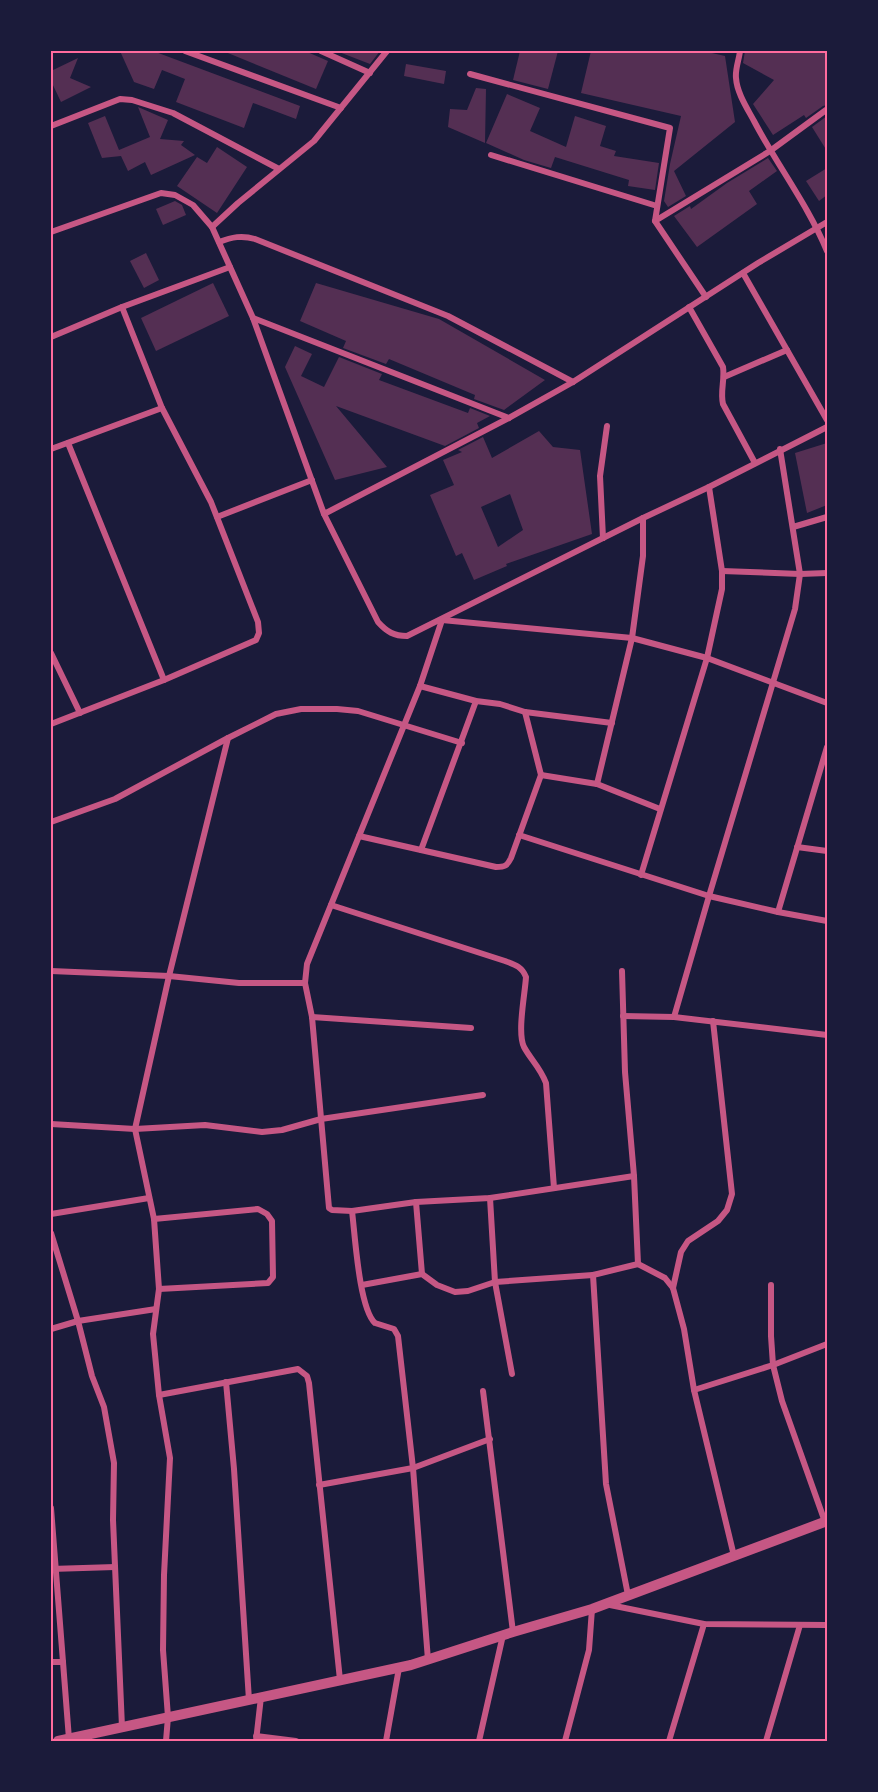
<svg xmlns="http://www.w3.org/2000/svg" width="878" height="1792" font-family="'Work Sans',sans-serif">
<style>
.building{fill:#542f53;fill-rule:evenodd}
.lines{fill:none;stroke-linecap:round;stroke-linejoin:round}
.minor{stroke:#c65784;stroke-width:6}
.tertiary{stroke:#c65784;stroke-width:10}
.neatline{fill:none;stroke:#ff6b9d;stroke-width:2}
</style>
<rect width="100%" height="100%" fill="#1b1b3a"/>
<g class="building">
<path d="M120,51H153L300,106L296,119L253,103L244,128L176,102L185,79L162,70L154,89L134,82Z"/>
<path d="M223,51H305L328,61L316,89Z"/>
<path d="M340,51H380L370,64L339,52Z"/>
<path d="M520,51H558L548,89L513,80Z"/>
<path d="M591,51H703L725,56L735,122L674,171L686,196L668,207L664,201L670,164L681,116L581,93Z"/>
<path d="M745,51H827V105L823,106L806,118L804,115L773,135L753,104L774,80L743,63Z"/>
<path d="M78,58L70,78L91,87L61,102L51,81V71Z"/>
<path d="M406,64L446,71L444,84L404,76Z"/>
<path d="M476,88L486,89L485,143L448,127L450,109L467,110Z"/>
<path d="M507,94L540,108L530,131L566,147L575,116L606,126L600,146L616,151L614,156L659,163L655,190L628,186L629,180L555,157L551,168L524,160L486,143Z"/>
<path d="M138,107L168,120L160,139L184,141L181,145L195,155L151,175L145,162L128,171L121,156L102,158L88,123L105,116L119,150L150,137Z"/>
<path d="M827,116V151L812,127Z"/>
<path d="M217,147L247,167L217,213L177,186L197,157L207,163Z"/>
<path d="M768,158L777,171L749,191L757,204L697,247L674,216L690,206L691,209L727,183Z"/>
<path d="M827,168V195L819,201L806,181Z"/>
<path d="M175,201L182,205L186,215L163,225L156,209Z"/>
<path d="M146,253L159,280L144,288L130,261Z"/>
<path d="M213,283L229,316L156,351L141,318Z"/>
<path d="M316,283L439,319L545,380L504,410L474,399L475,395L389,359L386,364L343,348L346,341L300,321Z"/>
<path d="M295,346L312,354L301,376L324,387L339,357L382,374L379,380L468,413L470,408L490,416L477,423L479,428L445,446L336,406L387,467L335,480L285,367Z"/>
<path d="M539,431L553,447L580,450L592,534L506,564L507,566L474,580L462,553L456,556L430,495L454,485L443,460L462,452L458,450L483,437L492,458ZM510,494L523,530L498,547L481,507Z"/>
<path d="M827,443V505L807,513L795,453Z"/>
</g>
<g class="lines">
<g class="minor">
<path d="M185,51L341,108"/>
<path d="M321,51L370,73"/>
<path d="M740,51C739,60 735,69 736,78C737,93 747,108 754,121C777,165 808,205 827,251"/>
<path d="M470,74L670,128L655,221L706,297"/>
<path d="M51,126L120,99L132,100L173,113L279,169"/>
<path d="M491,155L657,206"/>
<path d="M655,221L770,151L826,110"/>
<path d="M212,227L238,203L314,141L387,51"/>
<path d="M51,232L161,193L175,195L193,205L212,227L253,318L324,514L509,418L573,382L758,263L827,222"/>
<path d="M219,242C232,237 242,235 255,239L448,316L573,382"/>
<path d="M743,273L827,420"/>
<path d="M689,307L723,367C725,380 720,391 723,404L755,463"/>
<path d="M253,318L509,418"/>
<path d="M51,337L122,307L230,267"/>
<path d="M724,377L787,350"/>
<path d="M68,443L164,680"/>
<path d="M51,449L162,408"/>
<path d="M324,514L378,622C387,632 394,636 407,636L643,518L709,487L827,427"/>
<path d="M217,517L312,480"/>
<path d="M793,527L827,517"/>
<path d="M603,538L600,476L607,426"/>
<path d="M722,571L800,574L827,573"/>
<path d="M51,653L80,713"/>
<path d="M420,686L476,701L500,704L525,712L612,723"/>
<path d="M51,724L164,680L256,640L259,633L258,622L211,502L162,408L122,307"/>
<path d="M541,775L597,784L632,638L643,556V518"/>
<path d="M597,784L660,809"/>
<path d="M51,822L115,799L228,738L276,714L301,709H337L358,711L462,743"/>
<path d="M519,835L709,896L778,912L827,921"/>
<path d="M359,836L496,867C505,867 507,866 511,858L541,775L525,712"/>
<path d="M797,847L827,851"/>
<path d="M421,850L476,701"/>
<path d="M641,875L707,658L722,589V571L709,487"/>
<path d="M331,905L505,961C516,965 522,967 526,977C525,994 517,1033 524,1047C531,1060 540,1067 546,1083L554,1188"/>
<path d="M778,912L827,747"/>
<path d="M51,971L169,976L239,983H305"/>
<path d="M622,971L625,1072L634,1176L638,1264L593,1275L606,1484L628,1595"/>
<path d="M623,1016L674,1017L709,896L795,609L800,574L780,449"/>
<path d="M312,1017L471,1028"/>
<path d="M674,1017L827,1035"/>
<path d="M51,1124L135,1129L205,1125L262,1132L282,1130L321,1119L483,1095"/>
<path d="M634,1176L490,1198L416,1202L352,1211L332,1210L329,1208L312,1017L305,983L307,964L420,686L442,620L632,638L707,658L827,703"/>
<path d="M490,1198L495,1282L512,1374"/>
<path d="M416,1202L422,1274"/>
<path d="M352,1211C355,1235 359,1308 375,1323L394,1329L398,1336L413,1468L428,1660"/>
<path d="M51,1214L149,1198"/>
<path d="M154,1219L258,1209L267,1214L272,1221L273,1277L268,1283L159,1289"/>
<path d="M51,1233L78,1321L92,1376L104,1407L114,1463L113,1520L122,1727"/>
<path d="M638,1264L665,1278L673,1288L684,1329L694,1390L734,1556"/>
<path d="M362,1285L422,1274L437,1285L455,1292L468,1291L495,1282L593,1275"/>
<path d="M771,1285V1336L773,1365L782,1401L825,1522"/>
<path d="M673,1288L681,1252L688,1241L718,1221L727,1210L732,1194L713,1021"/>
<path d="M51,1329L78,1321L156,1309"/>
<path d="M226,1382L234,1469L249,1700"/>
<path d="M694,1390L773,1365L827,1344"/>
<path d="M483,1391L513,1632"/>
<path d="M159,1395L298,1369L307,1376L309,1383L340,1680"/>
<path d="M319,1485L413,1468L490,1439"/>
<path d="M51,1508L69,1739"/>
<path d="M51,1569L115,1567"/>
<path d="M610,1605L704,1624L827,1625"/>
<path d="M51,1662H63"/>
<path d="M256,1736L296,1741"/>
<path d="M166,1741L168,1717L163,1650L164,1575L170,1458L159,1395L153,1334L159,1289L154,1219L135,1129L169,976L228,738"/>
<path d="M256,1741L261,1697"/>
<path d="M386,1741L399,1668"/>
<path d="M479,1741L503,1635"/>
<path d="M565,1741L589,1650L592,1609"/>
<path d="M669,1741L704,1624"/>
<path d="M766,1741L800,1625"/>
</g>
<path class="tertiary" d="M58,1741L411,1665L513,1632L592,1609L827,1521"/>
</g>
<rect width="878" height="1792" fill="none" stroke="#1b1b3a" stroke-width="105"/>
<rect x="52" y="52" width="774" height="1688" class="neatline"/>
</svg>
